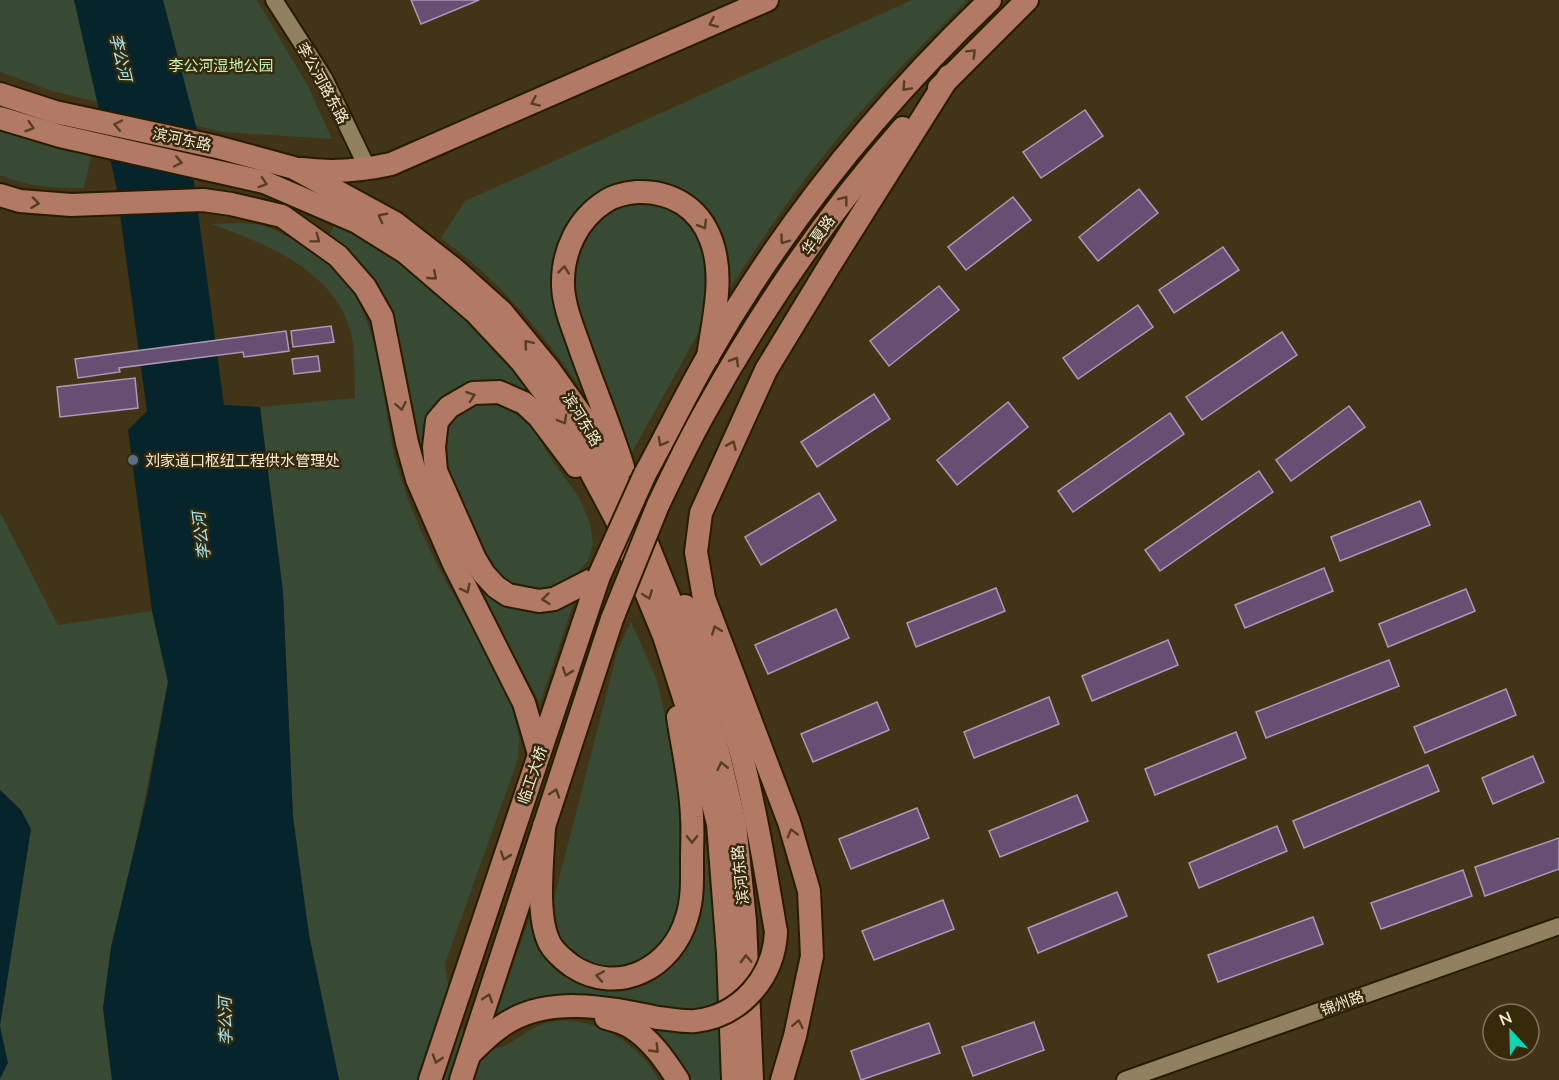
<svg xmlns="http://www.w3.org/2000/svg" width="1559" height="1080" font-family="Mulish,'Noto Sans SC',sans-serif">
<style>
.green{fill:#384a33}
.water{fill:#05242b}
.building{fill:#664f73;stroke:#ac99b8;stroke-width:1.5}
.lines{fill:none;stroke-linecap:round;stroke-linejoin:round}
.minor-casing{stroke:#281c00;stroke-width:20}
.major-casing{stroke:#281c00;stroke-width:26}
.minor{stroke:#908261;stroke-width:16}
.major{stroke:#b27964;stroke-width:22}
.major-bridge-casing{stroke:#281c00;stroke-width:26;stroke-linecap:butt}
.major-bridge{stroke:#b27964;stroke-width:22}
.oneway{stroke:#563e21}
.service-dot{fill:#5c6f8a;stroke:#372a0b;stroke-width:2}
.labels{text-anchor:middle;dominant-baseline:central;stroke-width:5;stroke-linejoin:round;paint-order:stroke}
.park-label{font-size:15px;fill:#c4f3b7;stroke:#372a0b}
.street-label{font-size:15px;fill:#f2ead9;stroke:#372a0b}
.poi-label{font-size:15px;fill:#f2ead9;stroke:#372a0b;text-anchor:start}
.water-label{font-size:16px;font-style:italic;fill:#a1e8fa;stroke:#372a0b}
</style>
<rect width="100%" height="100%" fill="#423416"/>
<g class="green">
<path d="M0,0H257L308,86L332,139L222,132L52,91L0,72Z"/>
<path d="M912,0H968C905,60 845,125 793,195C770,227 748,261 726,294L721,242L653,185L564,235L587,398C559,355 525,312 487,276C473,262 456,250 441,238L465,201Z"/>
<path d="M0,131L92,153L84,188C55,188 27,187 0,175Z"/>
<path d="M642,200L659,203L687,218L700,237L706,255L709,282L701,328L630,456L603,390L572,289L580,244L590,225L605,214L626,204Z"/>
<path d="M243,223C251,224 262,224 269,228C298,240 332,261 349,286C388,345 380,417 402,482C416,524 435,563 457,601C480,643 510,684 518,732C520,741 518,750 518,759L445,964C448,988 459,1054 493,1049C511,1046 523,1033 538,1026C581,1007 639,1041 659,1080H339L309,935L293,817L283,592L260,407L355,398C354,380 355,361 353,343C342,273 269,245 211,224Z"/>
<path d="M335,225C425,261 491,341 552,414L524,392L434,411L425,426L424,446L417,449L400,343L393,314L366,271L350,252L329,235Z"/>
<path d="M489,399L523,413L554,463L579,497L590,523L593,544L588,561L573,577L543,593L512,587L483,559L448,481L441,438L452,415L462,407Z"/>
<path d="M0,512L58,625L152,611L168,682L103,1008L112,1080H0Z"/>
<path d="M470,573L512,607L540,611L573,605L540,703Z"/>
<path d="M631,622L657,680L677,768L682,801L681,905L669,941L634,966L594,969L558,943L551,910L618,649Z"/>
<path d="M703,815L721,1002L697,1010L514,1006L495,1016L532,911L563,972L660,971L701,856Z"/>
<path d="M721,1025L720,1080H690L678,1060L655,1035L657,1028C680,1034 699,1034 721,1025Z"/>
</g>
<g class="water">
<path d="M74,0H163L198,134L193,175L224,405L260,407L283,592L293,817L309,935L339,1080H112L103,1008L111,947L147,796L168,682L152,611L128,430L147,411L116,185Z"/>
<path d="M0,790L21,810L31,829L0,1026L8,1063L0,1079Z"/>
</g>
<g class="building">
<path d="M411,0H479L421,24Z"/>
<path d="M1085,110L1103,136L1041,178L1023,152Z"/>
<path d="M1139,189L1158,213L1098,261L1079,237Z"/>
<path d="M1013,197L1031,220L966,270L948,247Z"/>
<path d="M1223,247L1239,270L1174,313L1159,290Z"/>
<path d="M939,286L959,310L889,366L870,341Z"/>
<path d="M1138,305L1153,327L1078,379L1063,358Z"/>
<path d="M331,326L334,342L293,347L291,331Z"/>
<path d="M286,331L289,351L244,357L243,352L119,368L120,372L78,378L75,359Z"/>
<path d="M1282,332L1297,355L1202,420L1186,397Z"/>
<path d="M318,356L320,371L294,374L292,359Z"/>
<path d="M135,378L138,408L60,417L57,387Z"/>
<path d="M874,394L890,419L817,467L801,442Z"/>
<path d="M1008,402L1028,427L957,485L937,460Z"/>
<path d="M1349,406L1365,427L1291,481L1276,460Z"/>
<path d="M1170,413L1184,434L1073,512L1058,491Z"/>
<path d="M1259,471L1273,492L1160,571L1145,550Z"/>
<path d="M819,493L836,520L761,565L745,537Z"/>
<path d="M1420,501L1430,525L1340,561L1331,537Z"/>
<path d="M1324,568L1333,591L1245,628L1235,605Z"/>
<path d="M996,588L1005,611L916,647L907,623Z"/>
<path d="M1466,589L1475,611L1388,647L1379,624Z"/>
<path d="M836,609L849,638L768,674L755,645Z"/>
<path d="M1168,640L1178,665L1092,701L1082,676Z"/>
<path d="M1389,660L1399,686L1266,738L1256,712Z"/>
<path d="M1506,689L1516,715L1425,753L1414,727Z"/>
<path d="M1049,697L1059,724L974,758L964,732Z"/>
<path d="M877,702L889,730L813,762L801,734Z"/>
<path d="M1236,732L1246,758L1155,795L1145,769Z"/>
<path d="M1533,756L1544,782L1493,804L1482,778Z"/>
<path d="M1428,765L1439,791L1304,848L1293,821Z"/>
<path d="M1077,795L1088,821L1000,857L989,831Z"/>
<path d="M917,808L929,838L851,869L839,839Z"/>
<path d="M1277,826L1287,851L1199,888L1189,863Z"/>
<path d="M1559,838V869L1485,896L1475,867Z"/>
<path d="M1463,870L1472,896L1381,929L1371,903Z"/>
<path d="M1117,892L1127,916L1038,953L1028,928Z"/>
<path d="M943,900L954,929L874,960L862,931Z"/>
<path d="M1313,917L1323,944L1218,982L1208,955Z"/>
<path d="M1034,1022L1044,1050L973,1076L962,1047Z"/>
<path d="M929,1023L940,1053L861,1080L851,1051Z"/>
</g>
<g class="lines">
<defs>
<g id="minor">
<path d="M274,0L324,78L368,169"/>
<path d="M1125,1080L1559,926"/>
</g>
<g id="major">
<path d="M939,88L1027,0"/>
<path d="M0,94L55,112L217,147L294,168L395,223L454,269L502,312L548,368L585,420L614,472L640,526L681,627L715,739L735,824L745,921L752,1080"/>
<path d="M0,118L60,136L264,182L357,222L405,252L476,313L521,361L559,412L616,519L664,636L693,726L718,824L728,953L733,1080"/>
<path d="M301,169C332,173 360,171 391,164L767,0"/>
<path d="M0,195L20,201L71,205L203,200L231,204L282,216L338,256L365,287L382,317L407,443L417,479L454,564L524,703L539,754"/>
<path d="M576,466L539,417L524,403L499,392L473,393L449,407L437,421L434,447L436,471L475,559L484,574L496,587L508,595L539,601L554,599L599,576"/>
<path d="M623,467C611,428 595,390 581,351C574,330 564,308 563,286C562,252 577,219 606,201C615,195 627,193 637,192C671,191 699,207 711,240C725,277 713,320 708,357"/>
<path d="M645,474C666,436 685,396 707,358C782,226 881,104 990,0"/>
<path d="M658,505C673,474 688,442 705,412C761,311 827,214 903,128"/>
<path d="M685,606C740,706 757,821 776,932"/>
<path d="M544,826C543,859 535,916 550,944C555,953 564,960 572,966C619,997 673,967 687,917C693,898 692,879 692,858C692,845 693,831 692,817C691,784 683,750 678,717"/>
<path d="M606,1018C613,1020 622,1022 629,1026C650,1038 665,1060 678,1080"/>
<path d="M471,1053C480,1044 489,1035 499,1028C544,994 607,1007 658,1018"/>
<path d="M430,1080L599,576"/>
<path d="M461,1080L612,619"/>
<path d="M782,1080L795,1036L812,956L809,891L789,822L704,598L696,552L701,513L766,370L828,268L949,76"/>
</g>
</defs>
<use href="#minor" class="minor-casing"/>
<use href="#major" class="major-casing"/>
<use href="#minor" class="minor"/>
<use href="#major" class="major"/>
<defs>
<g id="major-bridge">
<path d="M599,576L645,474"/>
<path d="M612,619L658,505"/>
<path d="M658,1018C670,1019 683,1022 695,1021C741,1016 774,977 776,932"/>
</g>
</defs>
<use href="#major-bridge" class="major-bridge-casing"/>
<use href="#major-bridge" class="major-bridge"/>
</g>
<defs><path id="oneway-chevron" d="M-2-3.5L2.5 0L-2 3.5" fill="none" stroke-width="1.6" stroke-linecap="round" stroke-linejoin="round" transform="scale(1.5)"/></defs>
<g class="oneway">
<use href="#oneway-chevron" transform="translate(713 23) rotate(156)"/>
<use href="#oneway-chevron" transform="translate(972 53) rotate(-45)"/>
<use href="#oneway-chevron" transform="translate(906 87) rotate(133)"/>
<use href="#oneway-chevron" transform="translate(535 102) rotate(156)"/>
<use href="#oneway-chevron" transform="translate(118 125) rotate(-168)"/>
<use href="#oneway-chevron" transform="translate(30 127) rotate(17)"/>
<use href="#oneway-chevron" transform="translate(178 162) rotate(12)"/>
<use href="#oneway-chevron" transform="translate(263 183) rotate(18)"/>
<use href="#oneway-chevron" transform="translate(844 200) rotate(-52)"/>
<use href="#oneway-chevron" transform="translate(35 203) rotate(7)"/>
<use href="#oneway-chevron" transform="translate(382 217) rotate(-152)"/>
<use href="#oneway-chevron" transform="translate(703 225) rotate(58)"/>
<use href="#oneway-chevron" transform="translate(316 239) rotate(37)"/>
<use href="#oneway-chevron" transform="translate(784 240) rotate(126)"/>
<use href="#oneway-chevron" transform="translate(564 270) rotate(-84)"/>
<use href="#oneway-chevron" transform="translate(433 276) rotate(41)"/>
<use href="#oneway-chevron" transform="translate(528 344) rotate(-130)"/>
<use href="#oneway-chevron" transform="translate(735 361) rotate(-59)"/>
<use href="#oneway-chevron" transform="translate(471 396) rotate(-19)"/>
<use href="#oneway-chevron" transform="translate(401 406) rotate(79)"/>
<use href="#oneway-chevron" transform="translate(563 420) rotate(60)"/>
<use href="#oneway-chevron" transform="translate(662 442) rotate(118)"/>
<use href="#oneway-chevron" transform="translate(732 445) rotate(-66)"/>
<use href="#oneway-chevron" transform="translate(466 589) rotate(63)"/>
<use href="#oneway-chevron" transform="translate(648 595) rotate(69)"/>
<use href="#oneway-chevron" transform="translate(546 599) rotate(174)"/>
<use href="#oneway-chevron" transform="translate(716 630) rotate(-111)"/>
<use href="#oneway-chevron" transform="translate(567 672) rotate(109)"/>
<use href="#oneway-chevron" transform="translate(722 766) rotate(-103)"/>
<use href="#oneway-chevron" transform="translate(555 793) rotate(-72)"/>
<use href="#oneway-chevron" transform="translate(792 833) rotate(-106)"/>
<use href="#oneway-chevron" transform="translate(692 839) rotate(90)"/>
<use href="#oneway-chevron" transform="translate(505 856) rotate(109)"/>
<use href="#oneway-chevron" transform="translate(746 959) rotate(-92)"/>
<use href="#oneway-chevron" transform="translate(600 976) rotate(-170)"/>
<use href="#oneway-chevron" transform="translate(488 998) rotate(-72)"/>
<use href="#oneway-chevron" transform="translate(798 1024) rotate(-78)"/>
<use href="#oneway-chevron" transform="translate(655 1049) rotate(46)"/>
<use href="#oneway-chevron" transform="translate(437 1059) rotate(108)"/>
</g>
<circle class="service-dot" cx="133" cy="460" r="6"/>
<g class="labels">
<g class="park-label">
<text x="221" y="65">李公河湿地公园</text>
</g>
<g class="street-label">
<text transform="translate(323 83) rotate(61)">李公河路东路</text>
<text transform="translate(182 139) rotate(12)">滨河东路</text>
<text transform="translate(818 235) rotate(-54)">华夏路</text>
<text transform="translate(582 419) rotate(58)">滨河东路</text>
<text transform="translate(532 775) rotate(-71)">临工大桥</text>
<text transform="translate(740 875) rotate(-96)">滨河东路</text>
<text transform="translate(1342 1003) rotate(-20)">锦州路</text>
</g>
<g class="poi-label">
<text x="145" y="460">刘家道口枢纽工程供水管理处</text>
</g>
<g class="water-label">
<text transform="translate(121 57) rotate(77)">李公河</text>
<text transform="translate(201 536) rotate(-97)">李公河</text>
<text transform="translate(225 1021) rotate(-91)">李公河</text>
</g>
</g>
<g transform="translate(1511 1032) rotate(338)"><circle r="28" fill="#372a0b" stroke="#82775d" stroke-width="1.5"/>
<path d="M0-4.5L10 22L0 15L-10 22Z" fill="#0ed5b4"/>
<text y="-9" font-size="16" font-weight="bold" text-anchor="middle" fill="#f2ead9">N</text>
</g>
</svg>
